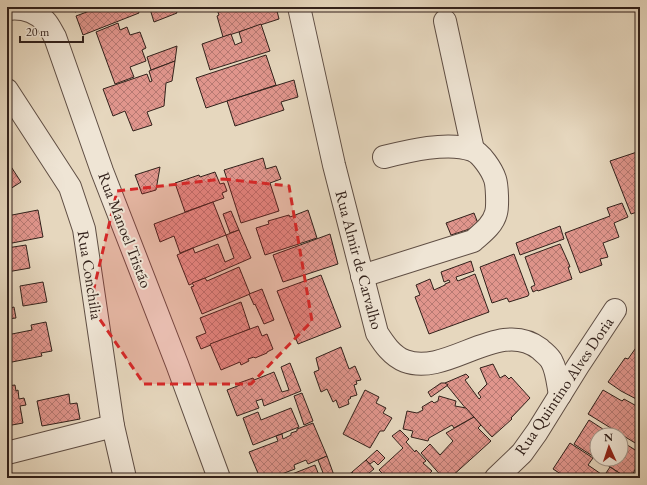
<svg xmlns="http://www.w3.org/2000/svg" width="647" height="485" font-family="'EB Garamond',serif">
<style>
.building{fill:url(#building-cross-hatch);stroke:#32211b}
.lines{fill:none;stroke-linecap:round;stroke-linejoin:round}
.minor-casing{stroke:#5f4e44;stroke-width:24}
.minor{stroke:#efe5d5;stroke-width:22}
.marked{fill:#d62828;fill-opacity:0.2;stroke:#d62828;stroke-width:3;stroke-dasharray:8 5;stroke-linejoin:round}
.labels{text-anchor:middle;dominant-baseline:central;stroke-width:4;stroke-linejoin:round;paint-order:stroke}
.street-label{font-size:16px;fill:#32211b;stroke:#efe5d5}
</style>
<defs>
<pattern id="building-cross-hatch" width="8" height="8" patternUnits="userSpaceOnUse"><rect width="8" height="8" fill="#e0958c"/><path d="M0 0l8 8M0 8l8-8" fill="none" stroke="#b67972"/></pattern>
</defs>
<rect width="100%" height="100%" fill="#e6d7be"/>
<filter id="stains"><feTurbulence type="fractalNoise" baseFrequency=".005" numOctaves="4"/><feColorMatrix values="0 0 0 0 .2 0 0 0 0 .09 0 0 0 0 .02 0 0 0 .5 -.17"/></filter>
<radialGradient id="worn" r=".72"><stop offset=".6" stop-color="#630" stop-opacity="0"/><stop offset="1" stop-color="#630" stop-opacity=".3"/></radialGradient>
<g class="building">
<path d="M73,7H87V8L75,12Z"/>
<path d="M91,7H137L139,13L83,35L76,16L92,10Z"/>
<path d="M155,7H174L177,13L154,22L150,9Z"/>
<path d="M216,7H276L279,19L223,37L217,16L219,15Z"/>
<path d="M118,23L120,30L127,27L130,35L140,32L146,48L142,50L146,61L130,67L134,77L115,84L96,32Z"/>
<path d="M261,24L270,51L210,70L202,44L231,34L235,45L242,42L239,32Z"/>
<path d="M177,46L175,61L151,70L147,57Z"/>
<path d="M266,55L276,85L206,108L196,78Z"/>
<path d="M175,61L172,81L166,83L164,106L147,112L152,125L133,131L125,111L113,116L103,89L147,74L150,82L152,81L149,71Z"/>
<path d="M294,80L298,97L281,102L284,110L235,126L227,101Z"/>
<path d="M640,151V171L635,173L640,188V211L631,214L610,161Z"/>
<path d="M263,158L266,169L276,166L281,179L270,183L279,211L241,223L224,170Z"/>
<path d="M8,162L21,182L7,191V163Z"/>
<path d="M160,167L156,190L142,194L135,175Z"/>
<path d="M215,172L220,184L224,183L227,191L222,193L224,198L185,212L175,183L199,175L200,177Z"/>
<path d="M7,192L11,198L7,200Z"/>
<path d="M213,202L226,235L180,253L174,236L160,242L154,224Z"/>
<path d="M622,203L628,217L614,223L619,237L603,243L608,257L600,259L602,265L580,273L565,233L610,216L607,208Z"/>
<path d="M38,210L43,237L7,244V216Z"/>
<path d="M308,210L317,238L265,255L256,228L269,224L268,221L289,215L290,217Z"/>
<path d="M231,211L239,230L230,233L223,214Z"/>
<path d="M474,213L479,226L451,235L446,223Z"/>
<path d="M560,226L564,239L520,255L516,243Z"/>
<path d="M239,230L251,258L189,285L177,255L193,248L195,253L218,244L225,262L234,258L226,235Z"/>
<path d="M330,234L338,264L283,282L273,255Z"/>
<path d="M560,244L569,264L570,267H568L572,279L538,291L537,290L533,292L531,287L535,285L525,257Z"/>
<path d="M26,245L30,268L7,272V248Z"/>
<path d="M514,254L529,294L528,296L509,302L507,298L492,303L480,267Z"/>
<path d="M471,261L474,271L456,277L457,280L458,281L475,274L489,312L429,334L415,297L420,295L416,285L430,279L434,290L445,285V284L450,282L449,280L444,282L441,272Z"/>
<path d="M239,267L250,294L202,314L191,287L194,286L192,283L205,278L207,281Z"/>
<path d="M321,275L341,327L298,344L277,291Z"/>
<path d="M43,282L47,302L23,306L20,286Z"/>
<path d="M262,289L274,320L264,324L255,304L254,305L249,294Z"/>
<path d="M241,302L250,329L201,349L196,337L206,333L200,318Z"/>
<path d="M14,307L16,318L7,319V309Z"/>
<path d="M46,322L52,351L41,353L42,356L7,363V335L32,330L31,325Z"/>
<path d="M258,326L262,336L267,334L273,349L267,352V353L255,358L254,357L248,359L249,361L241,365L240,362L221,370L210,344Z"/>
<path d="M640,342V401L621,391L608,382L625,358L628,359Z"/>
<path d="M341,347L349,369L355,366L361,380L356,381L357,384L354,385L357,395L350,397L351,398L348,400L349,404L339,408L336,400L333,402L327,389L321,392L314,372L319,370L316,358Z"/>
<path d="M290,363L301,391L264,406L262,399L256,401L259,408L237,416L227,390L240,385L239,383L253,378L254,380L274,372L282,392L289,390L281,367Z"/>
<path d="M493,364L500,378L505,375L509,379L511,377L530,398L511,418L512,419L492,437L467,410L445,383L466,374L469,377L465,380L479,399L481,397L478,393L487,384L480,368Z"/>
<path d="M441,383H445L448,385L431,397L428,392Z"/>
<path d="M15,385L16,391L18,390L19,399L24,398L26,405L20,406L23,423L12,425L11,424L7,425V386Z"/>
<path d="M365,390L379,397L376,403L386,408L383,413L392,418L384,431H380L370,448L343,434Z"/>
<path d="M603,390L622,401L624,399L640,408V446L588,414Z"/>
<path d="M302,393L313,421L304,425L294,396Z"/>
<path d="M69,394L70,404L77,403L80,419L42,426L37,401Z"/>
<path d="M439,396L456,401L455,406L466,408L474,417L454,428L452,425L429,438L428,441L411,437L413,431L403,429L407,411L417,413L423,410L422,407L432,401L434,403L438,401Z"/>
<path d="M291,408L299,427L253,445L243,418L258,412L261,420Z"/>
<path d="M474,417L481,425L478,428L491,441L450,478H443L421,453L430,444L440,455L453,441L446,433Z"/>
<path d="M589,420L612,435H597V459L574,444Z"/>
<path d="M313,423L327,456L308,464L306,460L294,465L295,469L271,478H260L249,452L278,441L276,436L282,434L283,439L291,435V433L297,431V429Z"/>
<path d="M400,430L409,439L406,442L415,452L416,450L426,461L423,463L432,471L430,473L435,478H387L379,470L403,448L392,436Z"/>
<path d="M621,441L640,453V462L630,478L624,476L598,459H621Z"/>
<path d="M570,443L593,458L588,465L604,476L610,467L624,476L623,478H567L553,469Z"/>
<path d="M377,450L385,458L378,465L374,461L370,464L366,460Z"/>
<path d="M327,456L335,478H325L318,460Z"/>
<path d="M366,460L374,469L363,478H357L352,472Z"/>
<path d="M315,465L320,478H275V477L281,475L282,478Z"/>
<path d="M640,470V478H635Z"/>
<path d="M352,472L357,478H345Z"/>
</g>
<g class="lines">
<defs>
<g id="minor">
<path d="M299,7L334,165L377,333C384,344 392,356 405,361C448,377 499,317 540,349C544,353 550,357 552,362C557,371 558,385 560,395"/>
<path d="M7,9C21,7 35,11 45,21C49,25 52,32 55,37L102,171L177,364L219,478"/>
<path d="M445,21L473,150"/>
<path d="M7,90L70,187L84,229L113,426L125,478"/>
<path d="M362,276L473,241C482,233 493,225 496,213C498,206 497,185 495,179C492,170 481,153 472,150C448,141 408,151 384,157"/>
<path d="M7,453L113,426"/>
<path d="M496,478L522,453L537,432L578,366L615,310"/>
</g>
</defs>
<use href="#minor" class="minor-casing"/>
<use href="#minor" class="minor"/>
</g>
<path class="marked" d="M223,179L289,186L312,321L251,384H144L90,305L117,191Z"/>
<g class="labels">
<g class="street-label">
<text transform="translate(125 230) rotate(69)">Rua Manoel Tristão</text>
<text transform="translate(359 260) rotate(75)">Rua Almir de Carvalho</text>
<text transform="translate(90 275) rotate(81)">Rua Conchilia</text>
<text transform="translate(564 386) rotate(-56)">Rua Quintino Alves Doria</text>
</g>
</g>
<rect width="647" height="485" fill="none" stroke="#e6d7be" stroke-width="24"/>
<rect x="8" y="8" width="631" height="469" fill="none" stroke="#32211b" stroke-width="2"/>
<rect x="12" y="12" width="623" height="461" fill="none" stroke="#32211b"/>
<g transform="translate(609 447) rotate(357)"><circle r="19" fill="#efe5d5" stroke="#a3978b"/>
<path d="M0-3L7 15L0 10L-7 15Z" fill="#8f2418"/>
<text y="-6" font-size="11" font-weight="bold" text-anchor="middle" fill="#32211b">N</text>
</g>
<path d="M20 36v6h63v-6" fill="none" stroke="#32211b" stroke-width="2"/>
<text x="26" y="36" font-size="12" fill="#32211b" stroke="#efe5d5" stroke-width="3" paint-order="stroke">20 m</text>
<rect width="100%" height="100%" filter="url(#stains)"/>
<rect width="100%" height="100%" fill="url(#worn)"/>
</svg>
